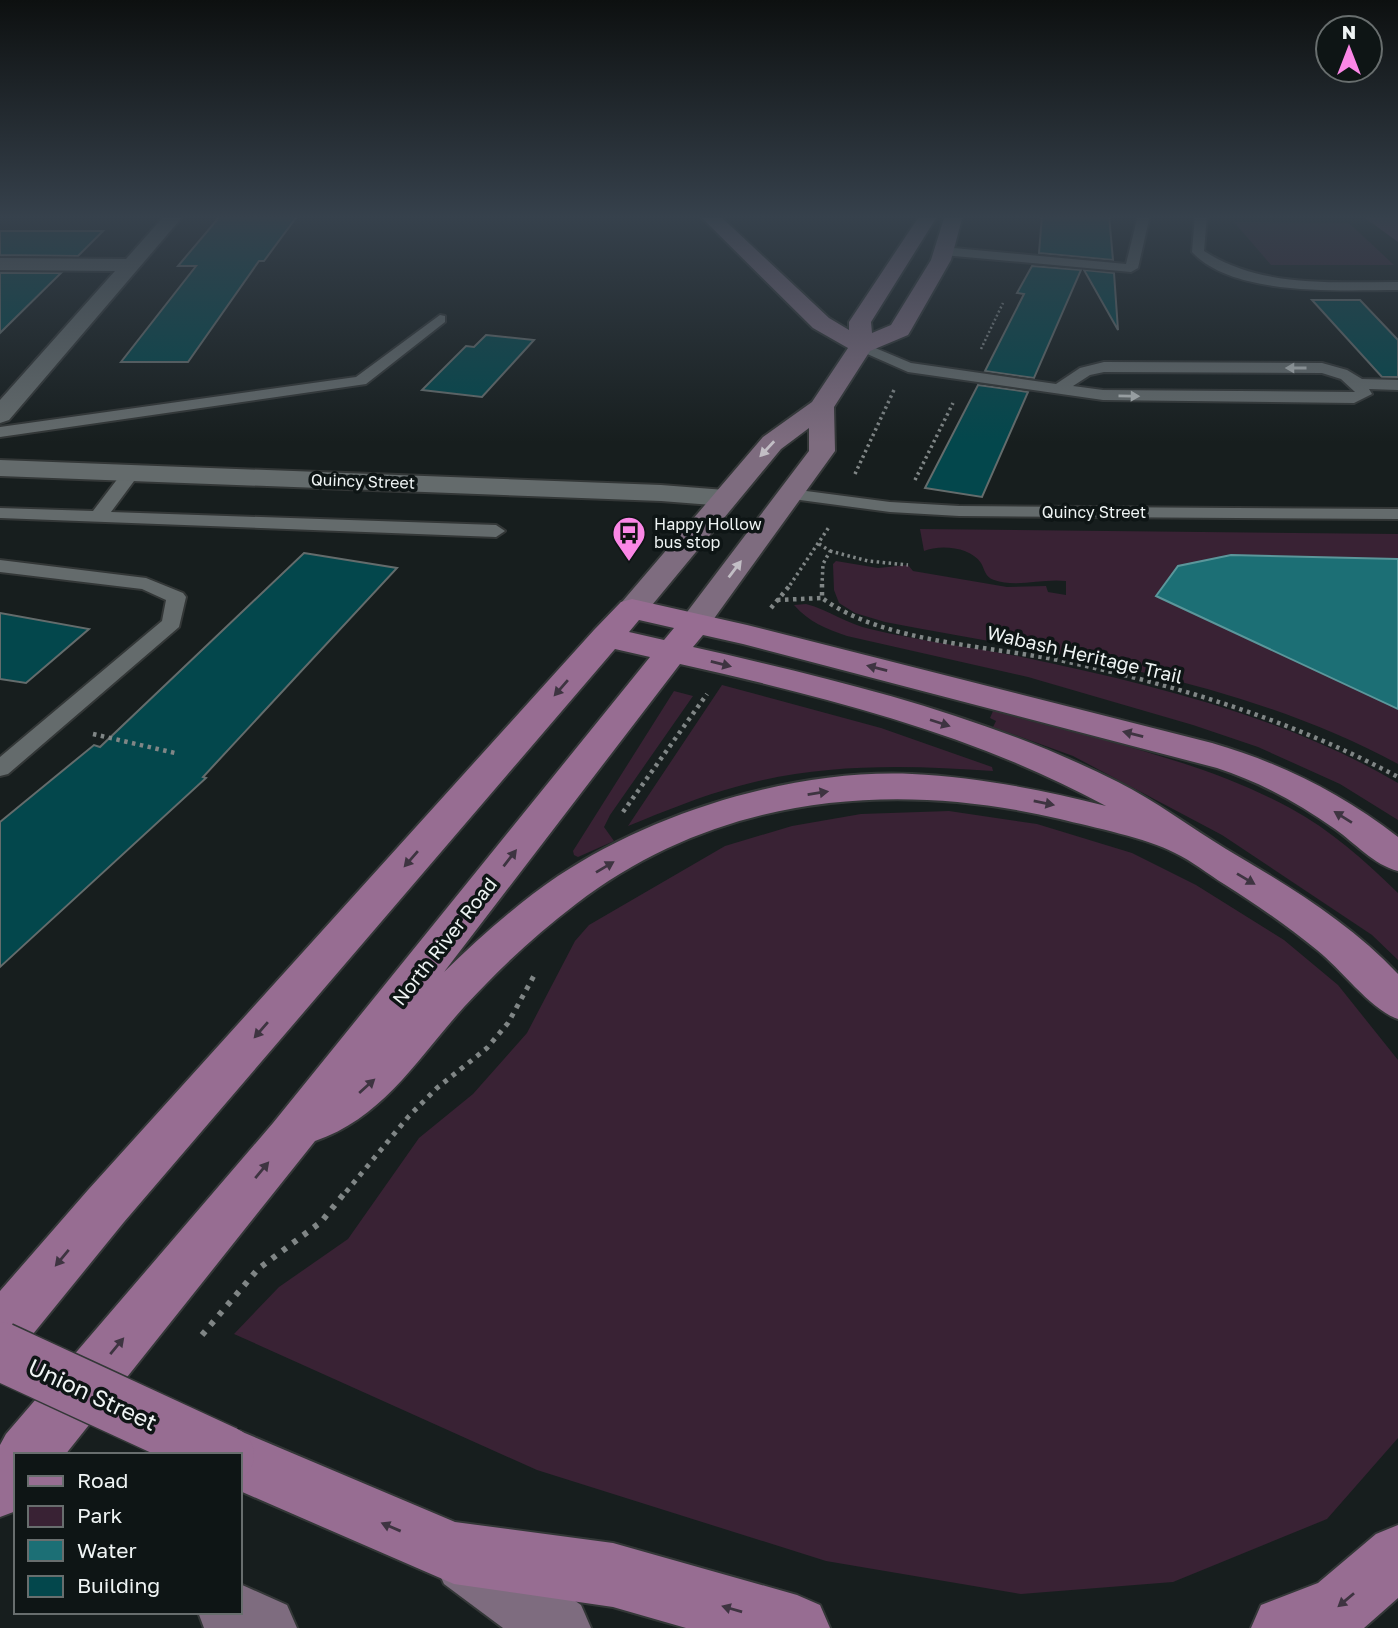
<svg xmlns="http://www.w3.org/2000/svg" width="1398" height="1628" font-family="'Golos Text',sans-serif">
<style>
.green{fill:#392234}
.forest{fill:#5a3252}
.water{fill:#1c6f75;stroke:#5b979b;stroke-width:2}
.building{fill:#03474c;stroke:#646c6c;stroke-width:2}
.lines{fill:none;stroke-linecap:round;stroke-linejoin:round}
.lane-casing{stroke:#333737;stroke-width:4}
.street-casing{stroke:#333737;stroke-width:4}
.secondary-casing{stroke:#333737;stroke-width:4}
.primary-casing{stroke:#333737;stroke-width:4}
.path-far4{stroke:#808686;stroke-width:2.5;stroke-dasharray:2 2.5;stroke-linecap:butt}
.path-far3{stroke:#808686;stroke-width:3.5;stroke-dasharray:2.5 3.5;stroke-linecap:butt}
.path-far2{stroke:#808686;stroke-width:4.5;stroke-dasharray:3.5 4.5;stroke-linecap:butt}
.path-far1{stroke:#808686;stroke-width:5;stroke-dasharray:4.5 6;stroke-linecap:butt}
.path{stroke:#808686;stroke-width:6;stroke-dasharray:5 8;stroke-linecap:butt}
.lane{fill:#646b6c;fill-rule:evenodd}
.street{fill:#646b6c;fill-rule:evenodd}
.secondary{fill:#7e6c7f;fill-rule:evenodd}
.primary{fill:#976d92;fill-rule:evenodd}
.primary-bridge-casing{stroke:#333737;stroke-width:61;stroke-linecap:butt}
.primary-bridge{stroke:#976d92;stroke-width:58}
.oneway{fill:#b0b6b7}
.oneway2{fill:#c2bec5}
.oneway3{fill:#3e3441}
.labels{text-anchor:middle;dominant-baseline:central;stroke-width:7;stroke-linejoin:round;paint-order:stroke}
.far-street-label{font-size:16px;fill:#eff4f4;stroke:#0e1515}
.far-poi-label{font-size:16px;fill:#eff4f4;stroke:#0e1515;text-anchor:start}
.street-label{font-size:19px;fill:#eff4f4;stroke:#0e1515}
.near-street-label{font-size:23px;fill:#eff4f4;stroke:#0e1515}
</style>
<rect width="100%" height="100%" fill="#171e1e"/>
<g class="green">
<path d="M1234,222L1349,223L1394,265H1271Z"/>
<path d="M920,529L1398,534V559L1231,555L1178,566L1157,596L1398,709V764C1240,679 1060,655 885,622L855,613L839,603L834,590L833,564L836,561L878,568L908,565L913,571L1007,587L1046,586L1048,592L1066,595V581C1042,578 1017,588 994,580C985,577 985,570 981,563C971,547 940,544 924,551Z"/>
<path d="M806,604C829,610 847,624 870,629C920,641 971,647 1022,657C1150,684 1284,716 1398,783V820L1340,784L1258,747L1193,725L1028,677L847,636C826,629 809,622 794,605Z"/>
<path d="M722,685L881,728L992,767L993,771C908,765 821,763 739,786C701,796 665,811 628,826Z"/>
<path d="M674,691L693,696L610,815L604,827L614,841L578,857L574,855L573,851Z"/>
<path d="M993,711C1092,738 1199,759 1290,808C1331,830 1365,861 1398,893V960L1372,935L1222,835L1073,756L993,727L996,721L990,718Z"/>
<path d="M949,811L1037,824L1132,853L1196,885L1284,940L1338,985L1398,1060V1438L1327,1519L1173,1582L1021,1594L826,1561L537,1470L234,1334L279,1287L348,1239L419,1138L473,1094L527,1033L575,941L589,925L725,846L792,826L861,814Z"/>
</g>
<path class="forest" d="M1361,215H1398V242Z"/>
<path class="water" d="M1231,555L1398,559V709L1156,596L1178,566Z"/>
<g class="building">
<path d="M221,215H298L264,261H259L188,362H121L196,266H178Z"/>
<path d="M1042,215H1109L1113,260L1039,253Z"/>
<path d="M0,231H103L78,256L0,255Z"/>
<path d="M1032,266L1081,270L1034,378L985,371L1024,294L1017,293Z"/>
<path d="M1084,270L1114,273L1118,330Z"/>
<path d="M0,273H61L0,333Z"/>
<path d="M1312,300H1360L1398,340V377H1382Z"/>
<path d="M486,335L534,340L482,397L422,390L466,346L474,347Z"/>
<path d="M978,385L1028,392L982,497L925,488Z"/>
<path d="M304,553L397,568L203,777L206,778L0,967V822L94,745L100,747Z"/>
<path d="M0,613L89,629L26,683L0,679Z"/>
</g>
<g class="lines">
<defs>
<g id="lane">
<path d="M1138,215H1150L1138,268L1131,272L943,255L937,251L943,247L1126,264Z"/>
<path d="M1195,215H1207L1204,251C1261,288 1333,282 1398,282V290C1341,290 1234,297 1192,252Z"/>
<path d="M440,315L445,316V322L366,384L0,437V427L356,377Z"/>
<path d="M861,342L911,363L1056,384L1080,368L1104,362L1322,363L1347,370L1362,379L1398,380V390L1369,389L1372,394L1354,403L1103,400L908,372L856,349L854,346L856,343ZM1104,372L1322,373L1341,379L1355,392L1103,390L1073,386L1090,375Z"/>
<path d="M131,468L140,473L111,512L496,525L505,531L496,537L0,518V508L93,511L125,469Z"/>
<path d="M791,489L890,502L959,506L1398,509V519L959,516L890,512L785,498L782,494Z"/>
<path d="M0,560L146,578L183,593L186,597L179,627L8,774L0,776V757L162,621L166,600L142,589L0,572Z"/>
</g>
<g id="street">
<path d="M165,215H184L9,420L0,423V400L115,271L0,270V258L126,259Z"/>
<path d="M0,460L661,485L725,490L735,492L739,498L735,504L725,506L661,501L0,476Z"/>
</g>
<g id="secondary">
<path d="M699,215H719L829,318L849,330V322L920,215H938L871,322L872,333L891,325L931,260L945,215H963L951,260L911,330L908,335L870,351L834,407L835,451L705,631L694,634L683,631L678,624L809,451V428L781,449L643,616L632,619L621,616L616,609L763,437L812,402L848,348L813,328Z"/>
<path d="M466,1530L488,1540L581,1605L591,1628H503L444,1584L434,1562L444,1540Z"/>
<path d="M240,1584L287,1605L297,1628H204L198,1612H240Z"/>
</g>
<g id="primary">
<path d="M632,599L747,625L1212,743C1281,763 1341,793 1398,837V871C1374,865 1355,843 1335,829C1298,803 1260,782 1217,768L743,644L703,635L693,647C838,680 985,715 1118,782C1156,801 1190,827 1226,849C1287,885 1349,922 1398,974V1019C1371,1010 1341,969 1317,950C1287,926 1256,904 1224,884C1208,874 1192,861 1175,853C1147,838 1092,827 1060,819C891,779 717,796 576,904C535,935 499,969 464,1007C418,1058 383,1118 315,1141L65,1455H16V1511L0,1517V1445L6,1434L273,1123L650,657L615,649L124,1222L20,1350L0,1358V1291L88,1190L594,630L621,602ZM639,620L674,628L664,640L629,632ZM680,664C826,697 974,734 1106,806C1042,790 978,777 912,774C794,769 656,811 558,876C517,904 480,937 444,972Z"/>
<path d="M240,1431L455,1522L613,1543L797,1595L820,1605L830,1628H686L613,1607L454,1584L240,1491V1455H213L219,1440Z"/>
<path d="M1398,1525V1598L1364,1628H1251L1261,1605L1318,1583L1376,1534Z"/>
</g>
</defs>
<use href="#lane" class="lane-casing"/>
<use href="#street" class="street-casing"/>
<use href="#secondary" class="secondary-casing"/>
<use href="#primary" class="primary-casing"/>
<path class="path-far4" d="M981,349L1003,303"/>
<g class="path-far3">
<path d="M855,474L894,390"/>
<path d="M915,480L953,403"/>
<path d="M819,544L830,551L823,564L822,585"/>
<path d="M830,551L868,561L908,565"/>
<path d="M790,585L829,527"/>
</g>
<g class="path-far2">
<path d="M822,584V598C884,644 997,646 1073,663C1186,688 1295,722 1398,777"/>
<path d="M777,600L822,598"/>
<path d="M771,608L791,584"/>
<path d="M93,734L175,753"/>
<path d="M623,812L707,694"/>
</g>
<path class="path-far1" d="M346,1192L409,1116L437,1088L487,1048L508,1023L536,972"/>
<path class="path" d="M202,1335L258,1269L321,1222L347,1190"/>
<use href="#lane" class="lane"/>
<use href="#street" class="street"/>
<use href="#secondary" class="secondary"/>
<use href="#primary" class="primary"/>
<defs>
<path id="primary-bridge" d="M0,1351L225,1455"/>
</defs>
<use href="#primary-bridge" class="primary-bridge-casing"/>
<use href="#primary-bridge" class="primary-bridge"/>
</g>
<defs><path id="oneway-solid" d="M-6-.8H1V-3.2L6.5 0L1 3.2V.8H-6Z" transform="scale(1.75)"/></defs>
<g class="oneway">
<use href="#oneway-solid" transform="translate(1296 368) rotate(-180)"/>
<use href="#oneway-solid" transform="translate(1129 396) rotate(1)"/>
</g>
<g class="oneway2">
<use href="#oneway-solid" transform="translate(767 449) rotate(133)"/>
<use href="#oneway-solid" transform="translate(735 569) rotate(-53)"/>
</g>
<g class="oneway3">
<use href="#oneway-solid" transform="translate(721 664) rotate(14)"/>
<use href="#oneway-solid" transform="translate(877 668) rotate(-166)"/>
<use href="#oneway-solid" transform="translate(561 688) rotate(131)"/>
<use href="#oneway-solid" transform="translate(940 723) rotate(18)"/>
<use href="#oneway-solid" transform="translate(1133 734) rotate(-166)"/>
<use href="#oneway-solid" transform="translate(818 793) rotate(-9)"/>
<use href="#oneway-solid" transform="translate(1044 803) rotate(11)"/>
<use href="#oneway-solid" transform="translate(1343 817) rotate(-148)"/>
<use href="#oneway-solid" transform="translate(510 858) rotate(-52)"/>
<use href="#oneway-solid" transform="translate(411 859) rotate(131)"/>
<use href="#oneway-solid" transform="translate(605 867) rotate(-31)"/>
<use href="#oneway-solid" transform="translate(1246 879) rotate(31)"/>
<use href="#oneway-solid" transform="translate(261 1030) rotate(131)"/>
<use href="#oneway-solid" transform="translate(367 1086) rotate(-42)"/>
<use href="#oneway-solid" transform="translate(262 1170) rotate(-50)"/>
<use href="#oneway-solid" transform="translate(62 1258) rotate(130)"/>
<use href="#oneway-solid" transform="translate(117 1346) rotate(-50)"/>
<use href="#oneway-solid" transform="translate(391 1527) rotate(-157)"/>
<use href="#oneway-solid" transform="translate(1346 1600) rotate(140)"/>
<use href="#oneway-solid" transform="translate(732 1609) rotate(-164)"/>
</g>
<linearGradient id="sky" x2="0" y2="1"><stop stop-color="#0d1010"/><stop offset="0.49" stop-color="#36414c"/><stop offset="1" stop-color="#36414c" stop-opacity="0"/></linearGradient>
<rect width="1398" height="443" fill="url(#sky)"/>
<defs>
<symbol id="bus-pin" viewBox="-11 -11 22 30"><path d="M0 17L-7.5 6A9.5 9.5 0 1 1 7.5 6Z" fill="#fb87e6" stroke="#0e1515"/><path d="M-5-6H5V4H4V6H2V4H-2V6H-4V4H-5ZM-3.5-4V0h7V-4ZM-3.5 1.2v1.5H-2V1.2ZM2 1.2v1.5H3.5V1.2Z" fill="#111"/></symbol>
</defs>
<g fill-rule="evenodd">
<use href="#bus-pin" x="610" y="514" width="38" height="52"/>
</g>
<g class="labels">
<g class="far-street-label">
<text transform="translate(363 481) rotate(2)">Quincy Street</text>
<text x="1094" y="512">Quincy Street</text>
</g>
<g class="far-poi-label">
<text x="654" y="524">Happy Hollow<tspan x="654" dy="18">bus stop</tspan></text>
</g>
<g class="street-label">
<text transform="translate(1085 654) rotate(13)">Wabash Heritage Trail</text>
<text transform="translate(444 941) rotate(-52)">North River Road</text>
</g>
<g class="near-street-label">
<text transform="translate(93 1394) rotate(25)">Union Street</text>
</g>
</g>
<rect x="14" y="1453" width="228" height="161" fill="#0e1515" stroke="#686e6e" stroke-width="2"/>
<rect x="28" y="1476" width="35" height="10" fill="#976d92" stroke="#686e6e" stroke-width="2"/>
<text x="77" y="1488" font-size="21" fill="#eff4f4">Road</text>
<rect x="28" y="1506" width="35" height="21" fill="#392234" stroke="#686e6e" stroke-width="2"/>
<text x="77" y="1523" font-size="21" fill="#eff4f4">Park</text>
<rect x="28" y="1540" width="35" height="21" fill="#1c6f75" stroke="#686e6e" stroke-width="2"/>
<text x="77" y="1558" font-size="21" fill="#eff4f4">Water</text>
<rect x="28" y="1576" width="35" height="21" fill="#03474c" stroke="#686e6e" stroke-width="2"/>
<text x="77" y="1593" font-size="21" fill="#eff4f4">Building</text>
<g transform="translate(1349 49)"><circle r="33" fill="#0e1515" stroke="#686e6e" stroke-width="2"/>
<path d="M0-5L12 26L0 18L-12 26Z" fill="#fb87e6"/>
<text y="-10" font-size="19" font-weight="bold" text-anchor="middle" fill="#eff4f4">N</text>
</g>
</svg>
